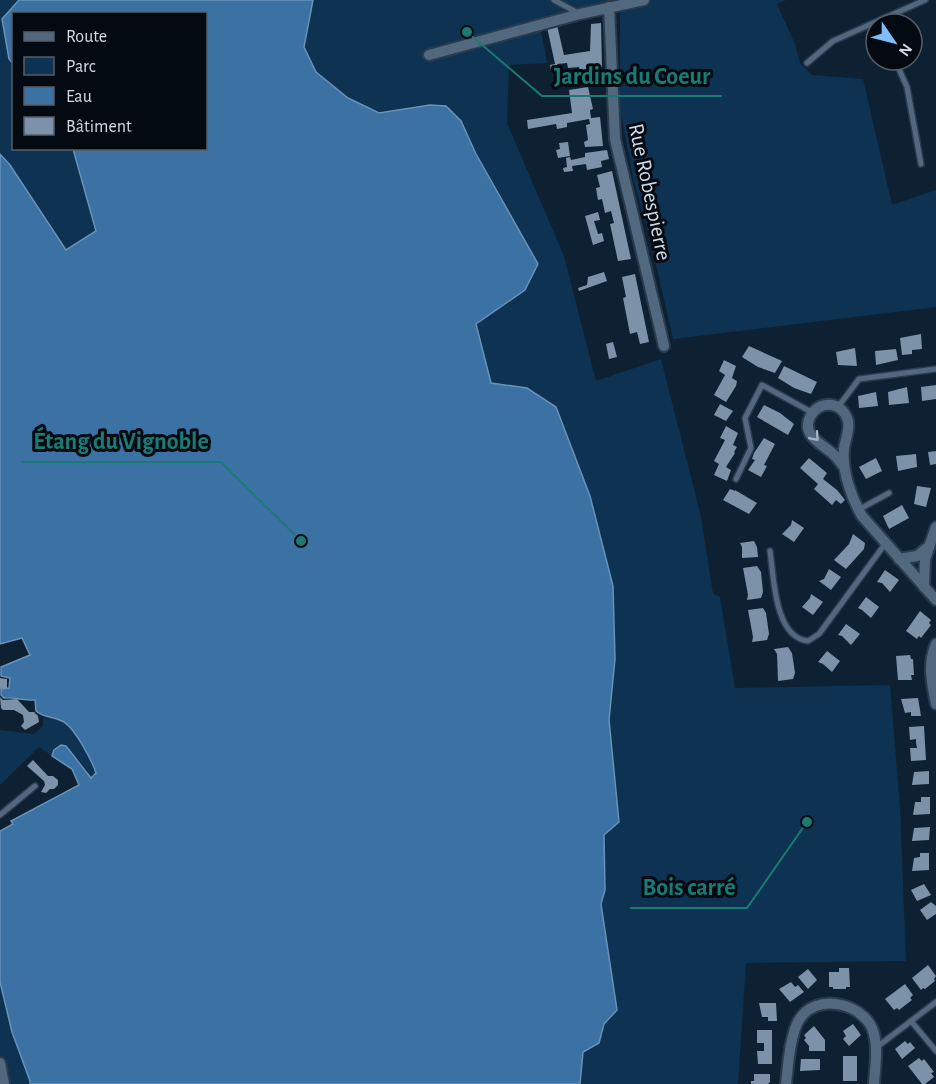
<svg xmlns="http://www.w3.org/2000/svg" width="936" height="1084" font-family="'Alegreya Sans',sans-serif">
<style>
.green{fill:#0e3251}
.water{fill:#3b72a3;stroke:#6892b8;stroke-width:1.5}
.building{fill:#7b92a8}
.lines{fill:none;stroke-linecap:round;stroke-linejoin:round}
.lane-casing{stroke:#293b4c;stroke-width:8}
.street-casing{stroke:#293b4c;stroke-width:14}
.lane{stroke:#52687e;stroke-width:5}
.street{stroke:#52687e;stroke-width:10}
.oneway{stroke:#a5b4c4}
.labels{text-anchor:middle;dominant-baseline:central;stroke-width:6;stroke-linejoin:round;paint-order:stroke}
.street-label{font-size:22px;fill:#d1dde9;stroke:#040a12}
.leader{fill:none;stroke:#197b74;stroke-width:2}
.callout-dot{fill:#197b74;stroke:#040a12;stroke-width:2}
.callout-label{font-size:24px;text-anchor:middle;font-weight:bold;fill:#197b74;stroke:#040a12;stroke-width:6;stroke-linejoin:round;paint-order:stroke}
</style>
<rect width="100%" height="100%" fill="#0e2132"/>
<g class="green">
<path d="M0,0H19L2,19L9,59L13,64L14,148L73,149L97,231L66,250L10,165L0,154Z"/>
<path d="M313,0H786L777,4L795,44L800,63L812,75L863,79L892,205L936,190V307L673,339L650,238L633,178L620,108V1L548,15L539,20L547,63L509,65L507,123L564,256L596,381L661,359L701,517L713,594L720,597L735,688L890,685L900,808L906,961L746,963L738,1084H580L583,1052L599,1043L604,1024L617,1010L601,904L605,890L604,835L619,822L609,720L615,659L527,388L491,384L476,324L525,290L476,154L461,121L430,105L379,113L348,98L316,72L304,47Z"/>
<path d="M43,717L64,721L82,744L96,774L91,778L87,770L66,746L61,745L54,750L52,756L39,747L0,785V730L34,734L43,726Z"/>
<path d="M0,982L12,1032L30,1081L29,1084H0Z"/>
</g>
<path class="water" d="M19,0H313L304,47L316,72L348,98L379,113L430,105L446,106L461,121L476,154L538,264L525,290L476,324L491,383L527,388L556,407L590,496L613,586L615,659L609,720L619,822L604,835L605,890L601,904L617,1010L604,1024L599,1043L583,1052L580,1084H30V1081L12,1032L0,982V831L13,824L11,821L79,785L72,769L52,756L54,750L61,745L66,746L91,778L96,773C92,761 74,726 62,721C52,716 44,718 36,711L35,700C24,701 15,697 4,698L1,695V689L9,688L10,678L1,676V667L30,655L22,638L0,644V154L10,165L66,250L96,231L73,149L206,148V14H14L13,64L9,59L2,19Z"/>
<g class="building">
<path d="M601,23L602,67L580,70L579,67L568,68L567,63L557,64L558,70H551L550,65L555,64L547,27L557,25L564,55L590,51L591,24Z"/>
<path d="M588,87L593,109L590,110L591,118L600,117L603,146L585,147L584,142L588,140L586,125L590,124L589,119L567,123V127L557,129L556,124L528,129L527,120L572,113L569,90Z"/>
<path d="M568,142L570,156L558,158L556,150L560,149L559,143Z"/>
<path d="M607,150L609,159L601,161L602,167L587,170L586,164L572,166L573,171L564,172L563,168L567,167L566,158L570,157L571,160L585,157V153Z"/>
<path d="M612,171L631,259L618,261L610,224L614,223L611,211L605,213L602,199L598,200L596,188L600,187L597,175Z"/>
<path d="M598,212L600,220L594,221L598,234L602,233L604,241L593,245L585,216Z"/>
<path d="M604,272L607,281L579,291L578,288L587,285L588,277Z"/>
<path d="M635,274L649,342L640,344L637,332L630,334L623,298L626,297L622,277Z"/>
<path d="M921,334L922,349L912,350V354L902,355L900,338Z"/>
<path d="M613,342L617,357L609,359L606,344Z"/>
<path d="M749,346L782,361L775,373L758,367L742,357Z"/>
<path d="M855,348L857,366L838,365L836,352Z"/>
<path d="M896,349L898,360L876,365L875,351Z"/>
<path d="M724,360L736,366L732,378L737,381L736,386L726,402L714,395L725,375L719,371Z"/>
<path d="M784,366L817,382L811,394L794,388L778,378Z"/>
<path d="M936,385V399L922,401L921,387Z"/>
<path d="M907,387L909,403L889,405L888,392Z"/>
<path d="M876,392L878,406L859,408L858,396Z"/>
<path d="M720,404L733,411L726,421L714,415Z"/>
<path d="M764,405L780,413L794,424L788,435L757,417Z"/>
<path d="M726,426L738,433L733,445L737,447L734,452L735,453L726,467L731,470L727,481L714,475L719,464L714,461L725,440L720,438Z"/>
<path d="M764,438L775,444L764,465L767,466L761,477L748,470L755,460L752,459L754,453Z"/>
<path d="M936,451V464L930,465L928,452Z"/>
<path d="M916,454L917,467L898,471L896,456Z"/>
<path d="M809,458L827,473L823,479L837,490L845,500L841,504L836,500L832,505L814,489L818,484L800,468Z"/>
<path d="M876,458L882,471L866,479L859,467Z"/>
<path d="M917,486L931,488L926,507L914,504Z"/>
<path d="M730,489L735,491V490L757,503L749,514L723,500Z"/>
<path d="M902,505L909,518L889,529L883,516Z"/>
<path d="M792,520L804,528L794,542L782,534L791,525Z"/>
<path d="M853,534L865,543L864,549L846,569L834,560L849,544Z"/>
<path d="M754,541L757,547L758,557L742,558V547L740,543Z"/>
<path d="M757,566L761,572L763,592L761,598L747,600L748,595L743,568Z"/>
<path d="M829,569L841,577L831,590L819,581L824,579Z"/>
<path d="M885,570L899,580L890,592L882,583L877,582Z"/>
<path d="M811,594L823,602L813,615L802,607L810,598Z"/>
<path d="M866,597L879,607L871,618L862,610L858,608Z"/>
<path d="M763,608L766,613L769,634L767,640L752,642L753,637L748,610Z"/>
<path d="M920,611L931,620L929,623L931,625L921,638L919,636L917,639L906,631Z"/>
<path d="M846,624L860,634L851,645L842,636L838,635Z"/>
<path d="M788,647L792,653L795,673L793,679L778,681L777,654L774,649Z"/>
<path d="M827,651L840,661L832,672L823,664L818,662Z"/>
<path d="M910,655L911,659H913L914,675H911L912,680H898L896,656Z"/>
<path d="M0,678L7,679V688L0,689Z"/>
<path d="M0,697L3,700L17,699L29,712H34L38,716L39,722L25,730L21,726L24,722L23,715L14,710H3L1,708Z"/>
<path d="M918,698L921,716H911V712L905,713L901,699Z"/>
<path d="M924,726L926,760L911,761L910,748H917L916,743V739L910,740L909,727Z"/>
<path d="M33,760L48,776H53L58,780V785L54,789H50L46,793L41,792L45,785L44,781L27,766Z"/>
<path d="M929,771V784L912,785L914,772Z"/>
<path d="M921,797H930V814L913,815L915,802H921Z"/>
<path d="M930,827L929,840L912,841L914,828Z"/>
<path d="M920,853H929V870L912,871L914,858L920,857Z"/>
<path d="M924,884L931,895L917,901L911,890Z"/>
<path d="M931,902L936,906V914L927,920L920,910Z"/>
<path d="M928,965L936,976L934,979L935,981L925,989L923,988L921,990L912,978Z"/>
<path d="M839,968H849L850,987H846V989H833V987H829V972H839Z"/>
<path d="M808,969L817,980L808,989L798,977Z"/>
<path d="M791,982L795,987L798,985L804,992L790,1002L779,989Z"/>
<path d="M905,984L913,995L910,998L912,1000L899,1010L897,1008L894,1010L885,999Z"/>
<path d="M759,1003H776L777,1021H768V1017H762Z"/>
<path d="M853,1024L861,1035L849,1046L843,1039L846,1036L843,1031Z"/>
<path d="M814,1026L825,1040V1051H809V1046L804,1040L806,1038L804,1035Z"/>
<path d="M757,1030H772V1064H758L757,1051H764V1043H757Z"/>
<path d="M905,1041L908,1044L910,1042L915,1048L902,1059L895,1049Z"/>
<rect x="843" y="1056" width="14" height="25"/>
<path d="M919,1058L922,1061L924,1059L934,1072L931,1073L934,1077L925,1084H922L908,1066Z"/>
<path d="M801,1059H820V1070L800,1071Z"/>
<path d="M754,1074H770V1082L768,1084H751V1081H754Z"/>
</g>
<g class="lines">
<defs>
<g id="lane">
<path d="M554,0L578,13"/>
<path d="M895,60L907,87L921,164"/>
<path d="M807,63L833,41L925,0"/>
<path d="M838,407L859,379L936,369"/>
<path d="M736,479L751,448L745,418L762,385L813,413"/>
<path d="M858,510L889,493"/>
<path d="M770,551C774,577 774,637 808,641L819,634L885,544"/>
<path d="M0,815L35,786"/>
<path d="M911,1021L936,1051"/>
<path d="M877,1047L936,1002"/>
</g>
<g id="street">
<path d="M609,7L615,139L664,346"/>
<path d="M429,55L580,14L644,0"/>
<path d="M844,467C840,462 837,457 832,453C822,444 801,435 810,417C819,399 843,401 848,421C850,430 845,440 844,449C842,471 851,497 862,516L936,600"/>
<path d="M899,559L917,556L928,547"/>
<path d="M924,587L925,559L936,527"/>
<path d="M936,644C927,665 932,683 936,704"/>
<path d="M0,1063L4,1084"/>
<path d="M786,1084C788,1066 790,1035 799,1020C815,993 860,1002 872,1028C879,1045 875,1066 874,1084"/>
</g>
</defs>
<use href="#lane" class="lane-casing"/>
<use href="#street" class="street-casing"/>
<use href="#lane" class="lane"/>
<use href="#street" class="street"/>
</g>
<defs><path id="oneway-chevron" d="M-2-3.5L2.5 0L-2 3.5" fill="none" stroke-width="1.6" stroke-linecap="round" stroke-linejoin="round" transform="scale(1.5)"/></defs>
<use class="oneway" href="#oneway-chevron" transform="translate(815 437) rotate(49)"/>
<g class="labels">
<g class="street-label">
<text transform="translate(650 192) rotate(78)">Rue Robespierre</text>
</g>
</g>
<path class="leader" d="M467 32L542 96H722M301 541L221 462H21M807 822L747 908H630"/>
<g class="callout-dot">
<circle cx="467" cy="32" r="6"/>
<circle cx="301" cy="541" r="6"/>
<circle cx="807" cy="822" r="6"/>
</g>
<g class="callout-label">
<text x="632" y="84">Jardins du Coeur</text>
<text x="121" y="449">Étang du Vignoble</text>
<text x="689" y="895">Bois carré</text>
</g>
<rect x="12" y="12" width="195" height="138" fill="#040a12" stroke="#565e68" stroke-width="1.5"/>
<rect x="24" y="32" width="30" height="9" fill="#52687e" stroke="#565e68" stroke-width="1.5"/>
<text x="66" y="42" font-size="18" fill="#d1dde9">Route</text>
<rect x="24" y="57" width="30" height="18" fill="#0e3251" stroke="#565e68" stroke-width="1.5"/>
<text x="66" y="72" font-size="18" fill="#d1dde9">Parc</text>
<rect x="24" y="87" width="30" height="18" fill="#3b72a3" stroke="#565e68" stroke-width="1.5"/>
<text x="66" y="102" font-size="18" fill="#d1dde9">Eau</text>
<rect x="24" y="117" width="30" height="18" fill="#7b92a8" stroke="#565e68" stroke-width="1.5"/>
<text x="66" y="132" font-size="18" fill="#d1dde9">Bâtiment</text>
<g transform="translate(894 42) rotate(125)"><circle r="28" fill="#040a12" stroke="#565e68" stroke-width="1.5"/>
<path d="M0-4.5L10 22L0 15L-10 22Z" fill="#7ebdf9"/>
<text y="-9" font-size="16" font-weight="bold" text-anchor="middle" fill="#d1dde9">N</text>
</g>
</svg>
